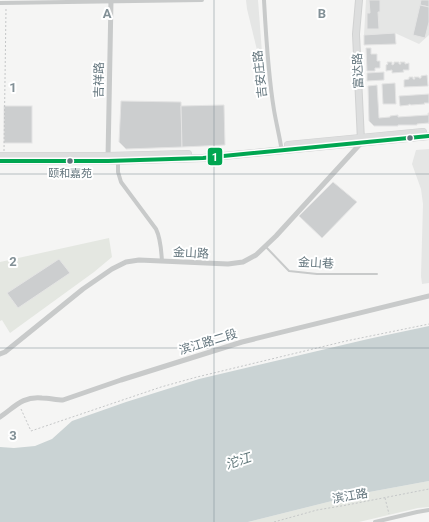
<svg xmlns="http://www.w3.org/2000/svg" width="429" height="522" font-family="Roboto,'Noto Sans SC',sans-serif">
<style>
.built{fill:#e5e6e5}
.green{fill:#e4e7e1}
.water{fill:#cad3d4}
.building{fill:#cccecf;stroke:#e4e4e4}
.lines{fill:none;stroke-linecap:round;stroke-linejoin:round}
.secondary-casing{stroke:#d1d2d2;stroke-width:8}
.primary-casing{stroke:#d1d2d2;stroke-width:8}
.path{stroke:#c5c7c8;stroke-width:1;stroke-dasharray:2 2;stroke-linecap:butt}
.service{stroke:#c8caca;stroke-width:2}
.minor{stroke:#c8caca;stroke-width:4}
.tertiary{stroke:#c8caca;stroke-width:5}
.secondary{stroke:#dddede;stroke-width:6}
.primary{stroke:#dddede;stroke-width:7}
.bus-1-casing{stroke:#fff;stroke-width:7}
.bus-1{stroke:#00a651;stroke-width:4}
.grid{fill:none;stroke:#829096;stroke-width:1;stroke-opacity:0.55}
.bus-dot{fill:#63757d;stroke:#fff;stroke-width:1.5}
.labels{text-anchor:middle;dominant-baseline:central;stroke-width:4;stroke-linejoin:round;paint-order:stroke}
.bus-label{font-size:11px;fill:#63757d;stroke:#fff}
.street-label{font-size:12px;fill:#63757d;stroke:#fff}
.water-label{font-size:13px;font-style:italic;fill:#5e7578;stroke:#fff}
.grid-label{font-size:13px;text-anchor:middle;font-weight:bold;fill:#829096;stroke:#fff;stroke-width:4;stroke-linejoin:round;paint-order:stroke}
.line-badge{stroke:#fff;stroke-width:1.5}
.badge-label{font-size:11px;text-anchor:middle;font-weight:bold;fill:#fff}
</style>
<rect width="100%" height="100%" fill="#f5f5f4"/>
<g class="built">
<path d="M246,0H258L264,79L247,9Z"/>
<path d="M366,0H429V35L419,44L395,33L364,35Z"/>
<path d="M429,149V283L422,284L421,276L423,204L421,189L412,164L416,150Z"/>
</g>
<g class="green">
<path d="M109,238L112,257L94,272L10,333L2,320L0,321V262Z"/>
<path d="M429,481V507L418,508L359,522H248L364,493Z"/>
</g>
<path class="water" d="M429,326V481L364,493L248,522H0V447L14,448L35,446L52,439L72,421L126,402L199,379L368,339Z"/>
<g class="building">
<path d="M369,0H380V12H378L379,29H367V13H370Z"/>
<path d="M421,0H429V7L420,5Z"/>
<path d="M420,5L429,7V22L425,38L413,35Z"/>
<path d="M395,33L396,44L364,45V35Z"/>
<path d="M366,48H371V54H377V61H380V68H375V71H367Z"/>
<path d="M387,62H392V65L394,64V62H399V64H401L400,62H405V64L409,63V70H403L404,72L392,73V70L386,71V65L388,64Z"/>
<path d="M384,72V80L367,81V73Z"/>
<path d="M427,75L428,86L404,87V80L409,79V77H413V79H415L414,77H419V78H421V76Z"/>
<path d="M395,83L396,104H383L382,84Z"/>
<path d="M377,85L379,118L390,117V116L398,115V117L428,115V113H429V124V123L417,124V125H398V126H374L369,121L368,86Z"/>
<path d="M429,94V103H424L425,104L411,105L409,104V105L400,106L399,96Z"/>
<path d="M121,101L181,102L182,147L126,149L119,142Z"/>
<path d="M224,105L225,145L182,147L181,106Z"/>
<rect x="4" y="106" width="28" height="37"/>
<path d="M333,182L357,202L322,238L299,216Z"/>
<path d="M59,259L70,273L18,308L7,293Z"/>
</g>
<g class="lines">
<defs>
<path id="secondary" d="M359,0L356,34L361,141"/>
<g id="primary">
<path d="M288,145L423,132"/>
<path d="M0,156H107L188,154"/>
<path d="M0,161H108L203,158L429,136"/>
</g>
</defs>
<use href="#secondary" class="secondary-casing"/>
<use href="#primary" class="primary-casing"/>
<g class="path">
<path d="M4,151L6,8"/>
<path d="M21,409L31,431L161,387L197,377L346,341L429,324"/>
<path d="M385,498L389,514"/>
<path d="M274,522L317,510L347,505L429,489"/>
</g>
<path class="service" d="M266,247L289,271L317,274H377"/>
<g class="minor">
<path d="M264,0C266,36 268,74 274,110C276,122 279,134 281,146"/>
<path d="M0,3L202,0"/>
<path d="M118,161V172L121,182L156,229C161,239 161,250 162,261"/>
<path d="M375,522L417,512L429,510"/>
</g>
<g class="tertiary">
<path d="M108,158L111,0"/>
<path d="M0,354L5,352L83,289L112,269L126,262L139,260L228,264L243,262L256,255L276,236L361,143"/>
<path d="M0,417C15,407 22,396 42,398C49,398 56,400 63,400L121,380L242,342L429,296"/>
</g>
<use href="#secondary" class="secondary"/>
<use href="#primary" class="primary"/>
<defs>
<path id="bus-1" d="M0,161H108L203,158L429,136"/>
</defs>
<use href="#bus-1" class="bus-1-casing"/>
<use href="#bus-1" class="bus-1"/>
</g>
<path class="grid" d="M214,0V522M0,174H429M0,348H429"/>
<g class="bus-dot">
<circle cx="410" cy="138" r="3.5"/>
<circle cx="70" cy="161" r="3.5"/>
</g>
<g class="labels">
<g class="bus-label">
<text x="70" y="173">颐和嘉苑</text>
</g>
<g class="street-label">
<text transform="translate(358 71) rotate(-92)">富达路</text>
<text transform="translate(260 74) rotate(-96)">吉安庄路</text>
<text transform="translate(99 80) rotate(-89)">吉祥路</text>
<text transform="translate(191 253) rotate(3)">金山路</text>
<text transform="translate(316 263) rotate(3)">金山巷</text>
<text transform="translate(208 342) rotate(-17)">滨江路二段</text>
<text transform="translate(350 496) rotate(-10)">滨江路</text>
</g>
<g class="water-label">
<text transform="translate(238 461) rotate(-18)">沱江</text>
</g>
</g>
<g class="grid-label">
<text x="107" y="18">A</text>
<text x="322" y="18">B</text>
<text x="13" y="92">1</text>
<text x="13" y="266">2</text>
<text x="13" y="440">3</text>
</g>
<rect class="line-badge" x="207" y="147" width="16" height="19" rx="4" fill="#00a651"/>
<g class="badge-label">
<text x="215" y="161">1</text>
</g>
</svg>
